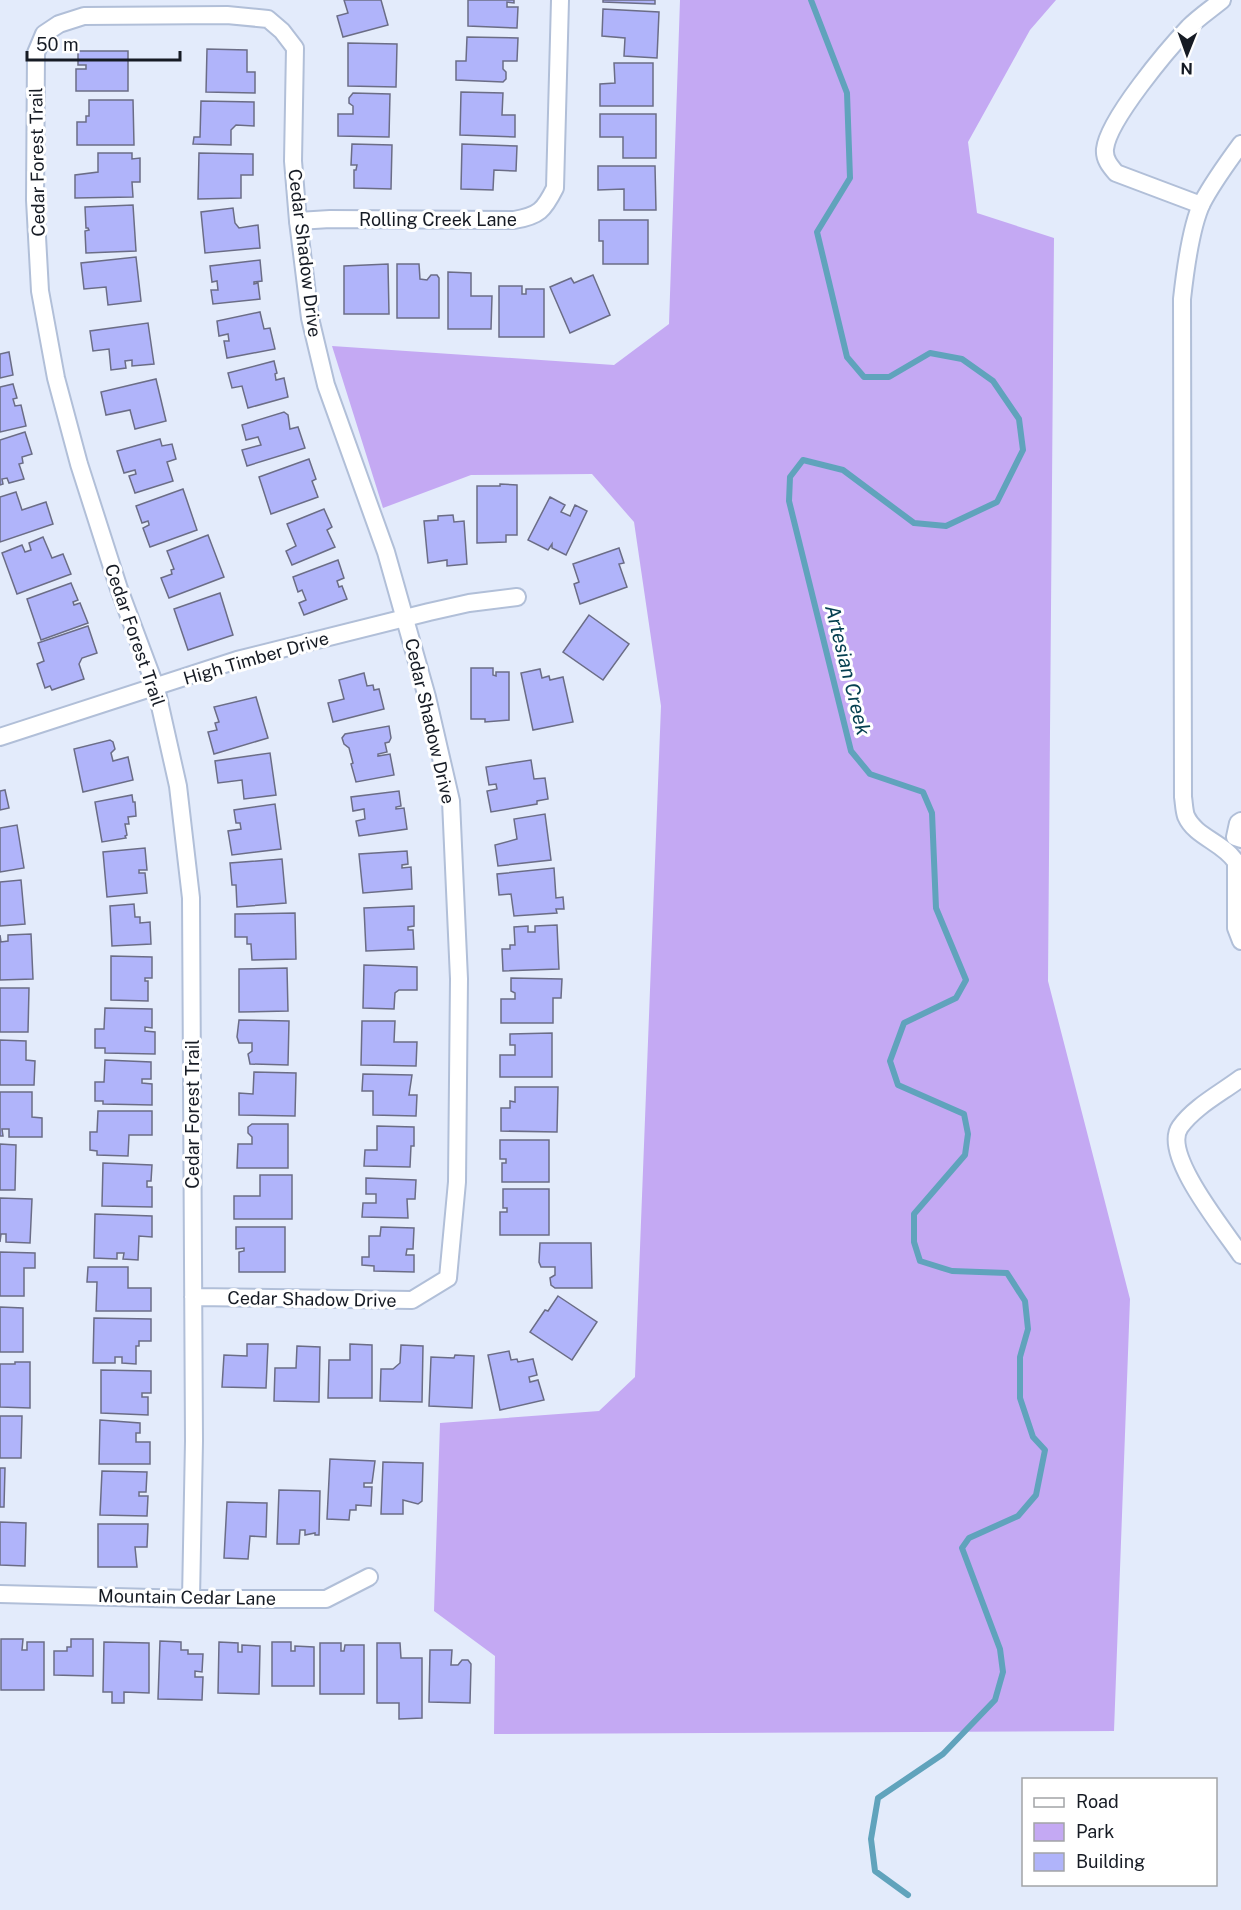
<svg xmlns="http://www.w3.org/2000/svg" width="1241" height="1910" font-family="'Public Sans',sans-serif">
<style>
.green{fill:#c4a9f3}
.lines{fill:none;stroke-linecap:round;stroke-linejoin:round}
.stream{stroke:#60a3bc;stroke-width:6}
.building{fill:#b0b4fa;stroke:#6b6d86;stroke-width:1.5}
.minor-casing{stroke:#b1bfd8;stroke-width:20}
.minor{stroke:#fff;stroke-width:16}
.labels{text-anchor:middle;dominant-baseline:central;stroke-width:6;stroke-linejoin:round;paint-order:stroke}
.street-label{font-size:18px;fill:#161b24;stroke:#fff}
.water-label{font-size:20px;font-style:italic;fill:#064051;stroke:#fff}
</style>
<rect width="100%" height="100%" fill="#e3ebfb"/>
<path class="green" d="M680,0H1056L1030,30L968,142L977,213L1054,238L1048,981L1130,1299L1114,1731L494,1734L495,1656L434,1611L440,1423L599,1411L635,1377L661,706L634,522L592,474L471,475L383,508L332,346L614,365L669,324Z"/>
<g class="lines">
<path class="stream" d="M811,0L847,93L850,178L817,232L847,357L864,377H889L930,353L962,359L993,381L1019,419L1023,450L997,502L946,526L914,523L843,470L803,460L790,477L789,501L851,751L870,774L923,792L932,813L936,908L966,980L956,998L904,1023L890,1061L898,1085L964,1114L968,1134L965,1155L914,1214V1242L920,1261L952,1271L1007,1273L1025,1301L1028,1329L1020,1357V1398L1033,1437L1045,1450L1036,1495L1018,1516L969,1538L962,1548L1000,1649L1003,1672L995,1700L943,1754L878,1798L871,1839L875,1871L908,1895"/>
</g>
<g class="building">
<path d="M344,0H381L388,25L343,37L337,16L348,13Z"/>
<path d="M468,0H514V3L507,2V7H518L517,28L468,26Z"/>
<path d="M603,0H655V4L603,2Z"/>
<path d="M603,9L659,12L657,58L624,56L625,38L602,36Z"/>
<path d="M467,37L518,38L517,61H503V69L506,72V79L503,82L456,80V61H466Z"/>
<path d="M348,43L397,44L396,87L348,86Z"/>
<path d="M207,49L247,50V72H255V93L206,92Z"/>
<path d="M78,51H128V91H76V69H86V65H78Z"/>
<path d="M614,63H653V106H600V84L615,83Z"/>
<path d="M461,92L503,93L502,115H515V137L460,135Z"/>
<path d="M353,93L390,94L389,137L338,136V114H353V106L349,103V98Z"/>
<path d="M89,100H133L134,145H77V122H86V116H89Z"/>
<path d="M201,101L254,102V126L236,125L231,130V145L193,144L194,137H200Z"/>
<path d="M600,114H656V158H623V137H600Z"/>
<path d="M352,144L392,145L391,189L354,188V170H356L357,165H351Z"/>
<path d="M462,144L517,146L516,171L494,170L493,190L461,189Z"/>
<path d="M98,153H132V159L140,158V182H132L133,197L75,198V175L98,172Z"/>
<path d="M199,153L253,154V175H241V198L198,199Z"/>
<path d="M598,166H655L656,210H624V189L598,190Z"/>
<path d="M133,205L136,251L86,253L85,231L89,230L88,228H86L85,207Z"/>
<path d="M233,208L235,223L239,228L258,225L260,248L205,253L201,212Z"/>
<path d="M599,220H648V264H603V241H599Z"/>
<path d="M136,257L141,301L108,305L106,287L84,289L81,263Z"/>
<path d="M260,260L262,281L254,282V284L258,283L260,299L213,304L211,290H218L217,281L212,282L210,266Z"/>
<path d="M388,264L389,314H344V266Z"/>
<path d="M397,264H419L420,279L427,280L431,275H437L439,278V318H397Z"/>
<path d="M448,272L471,273V296H492L491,329H448Z"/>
<path d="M593,275L610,315L570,333L550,287L571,278L574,283Z"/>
<path d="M499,286H522V294H526V289H544V337H499Z"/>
<path d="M260,312L264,329L270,328L275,349L227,358L224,341H229L228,334L219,336L217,321Z"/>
<path d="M148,323L154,364L132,366V360L125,361L126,368L111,370L109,349L93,351L90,331Z"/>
<path d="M9,352L13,375L0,378V354Z"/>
<path d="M274,361L277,373L275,374L276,380L284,378L288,397L248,408L242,386L232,388L228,373Z"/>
<path d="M156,379L166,421L135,429L130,410L106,415L101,392Z"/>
<path d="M13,384L17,398L13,399L15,406L21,405L26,426L0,432V387Z"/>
<path d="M284,412L288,415L290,429L298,427L305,448L247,466L242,450L261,445L258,437L246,440L242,425Z"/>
<path d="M25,432L32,454L22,457L23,463L19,464L24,479L9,483L7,478L2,479L3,484L0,485V440Z"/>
<path d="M160,439L162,446L172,444L176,459L167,462L173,481L135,493L129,476L136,474L135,470L124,473L117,451Z"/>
<path d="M309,459L316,479L312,481L318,497L271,514L259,477Z"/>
<path d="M500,484L517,485V535H506V542L477,543V486H500Z"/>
<path d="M183,489L197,530L150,547L143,528L149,525V524L148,521L142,523L136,506Z"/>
<path d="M16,492L22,510L46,502L53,524L0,542V497Z"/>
<path d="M550,497L565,505L561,512L570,516L575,505L587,511L566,555L552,548V544L548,550L528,540Z"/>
<path d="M324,509L332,527L327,530L335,547L292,565L286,551L296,546L287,524Z"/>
<path d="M453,515L454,522L464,521L467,564L447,566V560L428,563L424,521L438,520V516Z"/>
<path d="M208,535L224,577L169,598L161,578L172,574L171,570L174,569L167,551Z"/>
<path d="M43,537L52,558L63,554L71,574L17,594L2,553L22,545L25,552L31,550L29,543Z"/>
<path d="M619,548L624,563L619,564L627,587L580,604L574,584L579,582L573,564Z"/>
<path d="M338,560L344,578L337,581L339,587L342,586L347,599L304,615L299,603L306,600L302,590L298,592L293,577Z"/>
<path d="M71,583L78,600L73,602L74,605L80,603L88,623L41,640L27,599Z"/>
<path d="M220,593L233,635L188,650L174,609Z"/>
<path d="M589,615L629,644L603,680L563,652Z"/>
<path d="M88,626L97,653L82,658L79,664L84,679L52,690L50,686L45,688L37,664L44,661L38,643Z"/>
<path d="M471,668H493V675L496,676V672H509V720L485,722V719H471Z"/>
<path d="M540,669L542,678L549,676L550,680L563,677L573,722L533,730L521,673Z"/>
<path d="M364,673L367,686L373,685L374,690L379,689L384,709L333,722L328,703L344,699L339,680Z"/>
<path d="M256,697L268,738L214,754L208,732L217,730L215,723L219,722L214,707Z"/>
<path d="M389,726L391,738L389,742L385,743L387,752L378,754V756L390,754L394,775L356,782L351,764L353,763L349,748L344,744L342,738L345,734Z"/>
<path d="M110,740L113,742L115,749L111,753L113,761L128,757L133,780L83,792L74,749Z"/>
<path d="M270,753L276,795L244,799L242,780L218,783L215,761Z"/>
<path d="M531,760L534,779L545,778L548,799L537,801V804L491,812L487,791L497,789L496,784L489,785L486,767Z"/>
<path d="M5,790L9,808L0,810V791Z"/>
<path d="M399,791L401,806L396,807V809L404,808L407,829L359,836L356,821L365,819L364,809L353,811L351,797Z"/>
<path d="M132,795L133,802H135L136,816L128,817L129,824H125L127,835L125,836L126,838L102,842L95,802Z"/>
<path d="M275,804L281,849L232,855L228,831L241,829L240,823H236L234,810Z"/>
<path d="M545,814L551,860L498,866L495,845L517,839L514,819Z"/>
<path d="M17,825L24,868L0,872V828Z"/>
<path d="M145,848L147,870H139V873H145L147,893L107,897L103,852Z"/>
<path d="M407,851L408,864L402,865V868L411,867L412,889L363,893L359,854Z"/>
<path d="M282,859L286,903L237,907L236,885H232L230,863Z"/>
<path d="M554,868L556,898L563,897L564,909H556L557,913L514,916L511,894L499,895L497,874Z"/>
<path d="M21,880L25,924L0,926V882Z"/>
<path d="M134,904L135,917H140V923L150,922L151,944L112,946L110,906Z"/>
<path d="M414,906V926L408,927V930H413L414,949L366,951L364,908Z"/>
<path d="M295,913L296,959L252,960L251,944H247V937H235V914Z"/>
<path d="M557,925L559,969L503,971L502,949H510V945H515L514,927L528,926V932H535V926Z"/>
<path d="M31,934L33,979L0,980V935L1,942L8,941V935Z"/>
<path d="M111,956L152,957V978H145V981H148V1001L111,1000Z"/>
<path d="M364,965L417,967V990H399L395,993L394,1009L363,1008Z"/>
<path d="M287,968L288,1011L239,1012V969Z"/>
<path d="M511,978L562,979L561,998H553V1023H501V999H515V993L511,991Z"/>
<path d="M0,988H29L28,1032H0Z"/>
<path d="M105,1008L152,1009V1028L145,1027V1031L155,1032V1054L105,1053V1048H95V1029H104Z"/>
<path d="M239,1020L289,1021L288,1065L250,1064L248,1054L252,1051V1043H239L237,1037Z"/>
<path d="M362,1021H395L394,1042H417L416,1066L361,1065Z"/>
<path d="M552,1033V1077H500V1055H515V1045H510V1034Z"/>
<path d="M0,1040L26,1041V1060L35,1061L34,1085H0Z"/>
<path d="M105,1060L151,1062V1079H142V1083L152,1084V1105L103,1104V1101H95V1082H104Z"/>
<path d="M254,1072L296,1073L295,1116L239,1115V1093L253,1094Z"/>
<path d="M363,1074L412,1075L409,1095H417L416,1116L373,1115V1091H362Z"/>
<path d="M515,1087H558L557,1132L501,1131V1108H510V1101L515,1102Z"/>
<path d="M0,1092H32V1117L42,1118V1137H9V1129H2L3,1136H0Z"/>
<path d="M98,1111H152V1135H129L128,1156L97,1155V1151L90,1150V1132H97Z"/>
<path d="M252,1124H288V1168H237L238,1144H252V1137L248,1133V1127Z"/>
<path d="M377,1126L414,1127V1146H411L410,1167L364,1166L365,1150H377Z"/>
<path d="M500,1140H549V1182H502V1163H506V1159H500Z"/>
<path d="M0,1144L16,1145L15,1190H0Z"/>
<path d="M103,1163L152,1165L151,1181H147V1187H152V1207L102,1206Z"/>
<path d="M260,1175H292V1219H234V1196H260Z"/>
<path d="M366,1178L416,1180L415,1199H407L408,1218L362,1217L363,1203H376V1194H366Z"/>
<path d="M503,1189H549V1235H500V1212H507V1208H503Z"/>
<path d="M0,1198L32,1199L30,1243L6,1242V1234H1L0,1242Z"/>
<path d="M95,1214L152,1216V1237L139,1236L138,1260L123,1259L124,1253H117V1259L94,1258Z"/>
<path d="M236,1227H285V1272H239V1252L244,1251V1248L236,1249Z"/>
<path d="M381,1227L414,1228L413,1249H407L406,1255H414V1272L374,1271V1266L362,1265V1257H369V1236H380Z"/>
<path d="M540,1243H591L592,1288H555L551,1285L550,1278L555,1275V1267H541L539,1262Z"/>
<path d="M0,1252L35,1253V1268H24V1296H0Z"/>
<path d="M88,1267H128V1288H151V1311H96L97,1282H87Z"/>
<path d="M558,1296L597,1322L572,1360L530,1332L545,1310L548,1311Z"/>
<path d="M0,1307L23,1308V1352H0Z"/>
<path d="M94,1318L151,1319V1341H139V1346H136V1364L122,1363V1357H115V1363H93Z"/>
<path d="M247,1344H268L266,1388L222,1387L224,1355L247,1356Z"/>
<path d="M350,1344L372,1345V1398H328L329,1360H350Z"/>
<path d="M401,1345L423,1346L422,1402L380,1401L381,1369H393L400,1363Z"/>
<path d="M297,1346L320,1347L319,1402L274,1401L275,1368H296Z"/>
<path d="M509,1351L511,1360L517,1359L518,1362L533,1359L537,1375L529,1377L530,1382L538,1380L544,1400L500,1410L488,1355Z"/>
<path d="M455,1355L474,1356L472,1408L429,1406L431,1357L454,1358Z"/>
<path d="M15,1362H30V1408L0,1407V1364H15Z"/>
<path d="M101,1370L151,1371V1393H142V1397H148V1415L101,1413Z"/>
<path d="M0,1416H22L21,1458H0Z"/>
<path d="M100,1420L140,1423V1433H136V1442H150V1464H99Z"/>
<path d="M330,1459L375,1461L372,1483H364V1487H372L371,1506L356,1505V1510H350L349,1520L327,1519Z"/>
<path d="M383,1462L423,1463L422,1501L418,1504L403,1500V1514H381Z"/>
<path d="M0,1468H5L4,1507H0Z"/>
<path d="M102,1471L147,1472L146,1492H139V1496H148L147,1516L100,1515Z"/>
<path d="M279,1490L320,1491L319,1535H315V1533L305,1535V1530H300L299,1544H277Z"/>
<path d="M227,1502L267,1503L266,1537L250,1536L248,1559L224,1558Z"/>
<path d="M0,1522L26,1523L25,1566L0,1565Z"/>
<path d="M98,1524H148L147,1547H135L137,1567H98Z"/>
<path d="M1,1639H23L22,1650H27V1642H44V1690H1Z"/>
<path d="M71,1639H93V1676L54,1675V1651H67V1647H71Z"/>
<path d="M160,1641L181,1642V1650H188V1654H203L202,1672L195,1671V1677H203L202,1700L158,1699Z"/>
<path d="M104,1642L149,1643V1693L124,1692V1703H112V1692H103Z"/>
<path d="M219,1642L238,1643V1652H242V1645L260,1646L259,1694L218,1693Z"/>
<path d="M272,1642H291V1651H295V1646L314,1647V1686H272Z"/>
<path d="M320,1643H341V1651H344L345,1645H364V1694H320Z"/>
<path d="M377,1643H400L401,1658H422V1718L399,1719V1703H377Z"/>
<path d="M430,1650H452L451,1665H458L462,1660H468L471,1664L470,1703L429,1702Z"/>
</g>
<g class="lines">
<defs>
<g id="minor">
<path d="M1241,144C1227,163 1213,182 1202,203C1191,226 1185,272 1182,299L1183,797C1184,803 1184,810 1186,816C1195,837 1223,842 1236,862V928L1241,941"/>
<path d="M1201,205L1116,173C1110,166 1104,159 1105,149C1108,120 1168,49 1189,27C1199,17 1211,9 1222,0"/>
<path d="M298,221L330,219L514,220C539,216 544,210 555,188L560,0"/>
<path d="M0,737L237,660L429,612L469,603L517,597"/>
<path d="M1241,821L1238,823L1235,837L1241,839"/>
<path d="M1241,1078C1221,1093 1194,1107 1180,1127C1161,1154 1225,1231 1241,1255"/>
<path d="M0,1594L191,1599H326L369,1577"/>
<path d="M191,1599L194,1441L191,898L178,786L156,688L119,589L79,464L56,378L40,291L35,200L36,53L44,34L59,24L84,16L227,15L268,19L282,31L295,48L293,161L298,221L310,318L326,385L386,552L427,697L451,801L459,979L457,1182L448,1278L412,1300L193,1297"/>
</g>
</defs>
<use href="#minor" class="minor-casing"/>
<use href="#minor" class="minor"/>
</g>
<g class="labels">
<g class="street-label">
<text transform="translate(37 162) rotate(-91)">Cedar Forest Trail</text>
<text x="438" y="219">Rolling Creek Lane</text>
<text transform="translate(305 253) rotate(83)">Cedar Shadow Drive</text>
<text transform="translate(135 635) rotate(71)">Cedar Forest Trail</text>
<text transform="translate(256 658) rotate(-16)">High Timber Drive</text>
<text transform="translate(430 721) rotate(77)">Cedar Shadow Drive</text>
<text transform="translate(192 1114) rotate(-90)">Cedar Forest Trail</text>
<text transform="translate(312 1299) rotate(1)">Cedar Shadow Drive</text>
<text transform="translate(187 1597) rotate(1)">Mountain Cedar Lane</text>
</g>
<g class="water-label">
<text transform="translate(848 670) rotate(76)">Artesian Creek</text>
</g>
</g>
<rect x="1022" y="1778" width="195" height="108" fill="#ffffff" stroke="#a2a4a7" stroke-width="1.5"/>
<rect x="1034" y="1798" width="30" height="9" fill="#ffffff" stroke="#a2a4a7" stroke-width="1.5"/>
<text x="1076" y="1808" font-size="18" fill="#161b24">Road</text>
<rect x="1034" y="1823" width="30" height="18" fill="#c4a9f3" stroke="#a2a4a7" stroke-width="1.5"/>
<text x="1076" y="1838" font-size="18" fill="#161b24">Park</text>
<rect x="1034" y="1853" width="30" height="18" fill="#b0b4fa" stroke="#a2a4a7" stroke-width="1.5"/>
<text x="1076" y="1868" font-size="18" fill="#161b24">Building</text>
<g transform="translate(1187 54) rotate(181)" stroke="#ffffff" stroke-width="4.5" paint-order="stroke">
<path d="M0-4.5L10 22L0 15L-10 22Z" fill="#161b24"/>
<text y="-9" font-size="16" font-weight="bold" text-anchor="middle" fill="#161b24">N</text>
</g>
<path d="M27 51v9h153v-9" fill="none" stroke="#161b24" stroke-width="3"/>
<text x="36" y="51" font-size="18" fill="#161b24" stroke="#ffffff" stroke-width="4.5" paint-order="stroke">50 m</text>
</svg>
